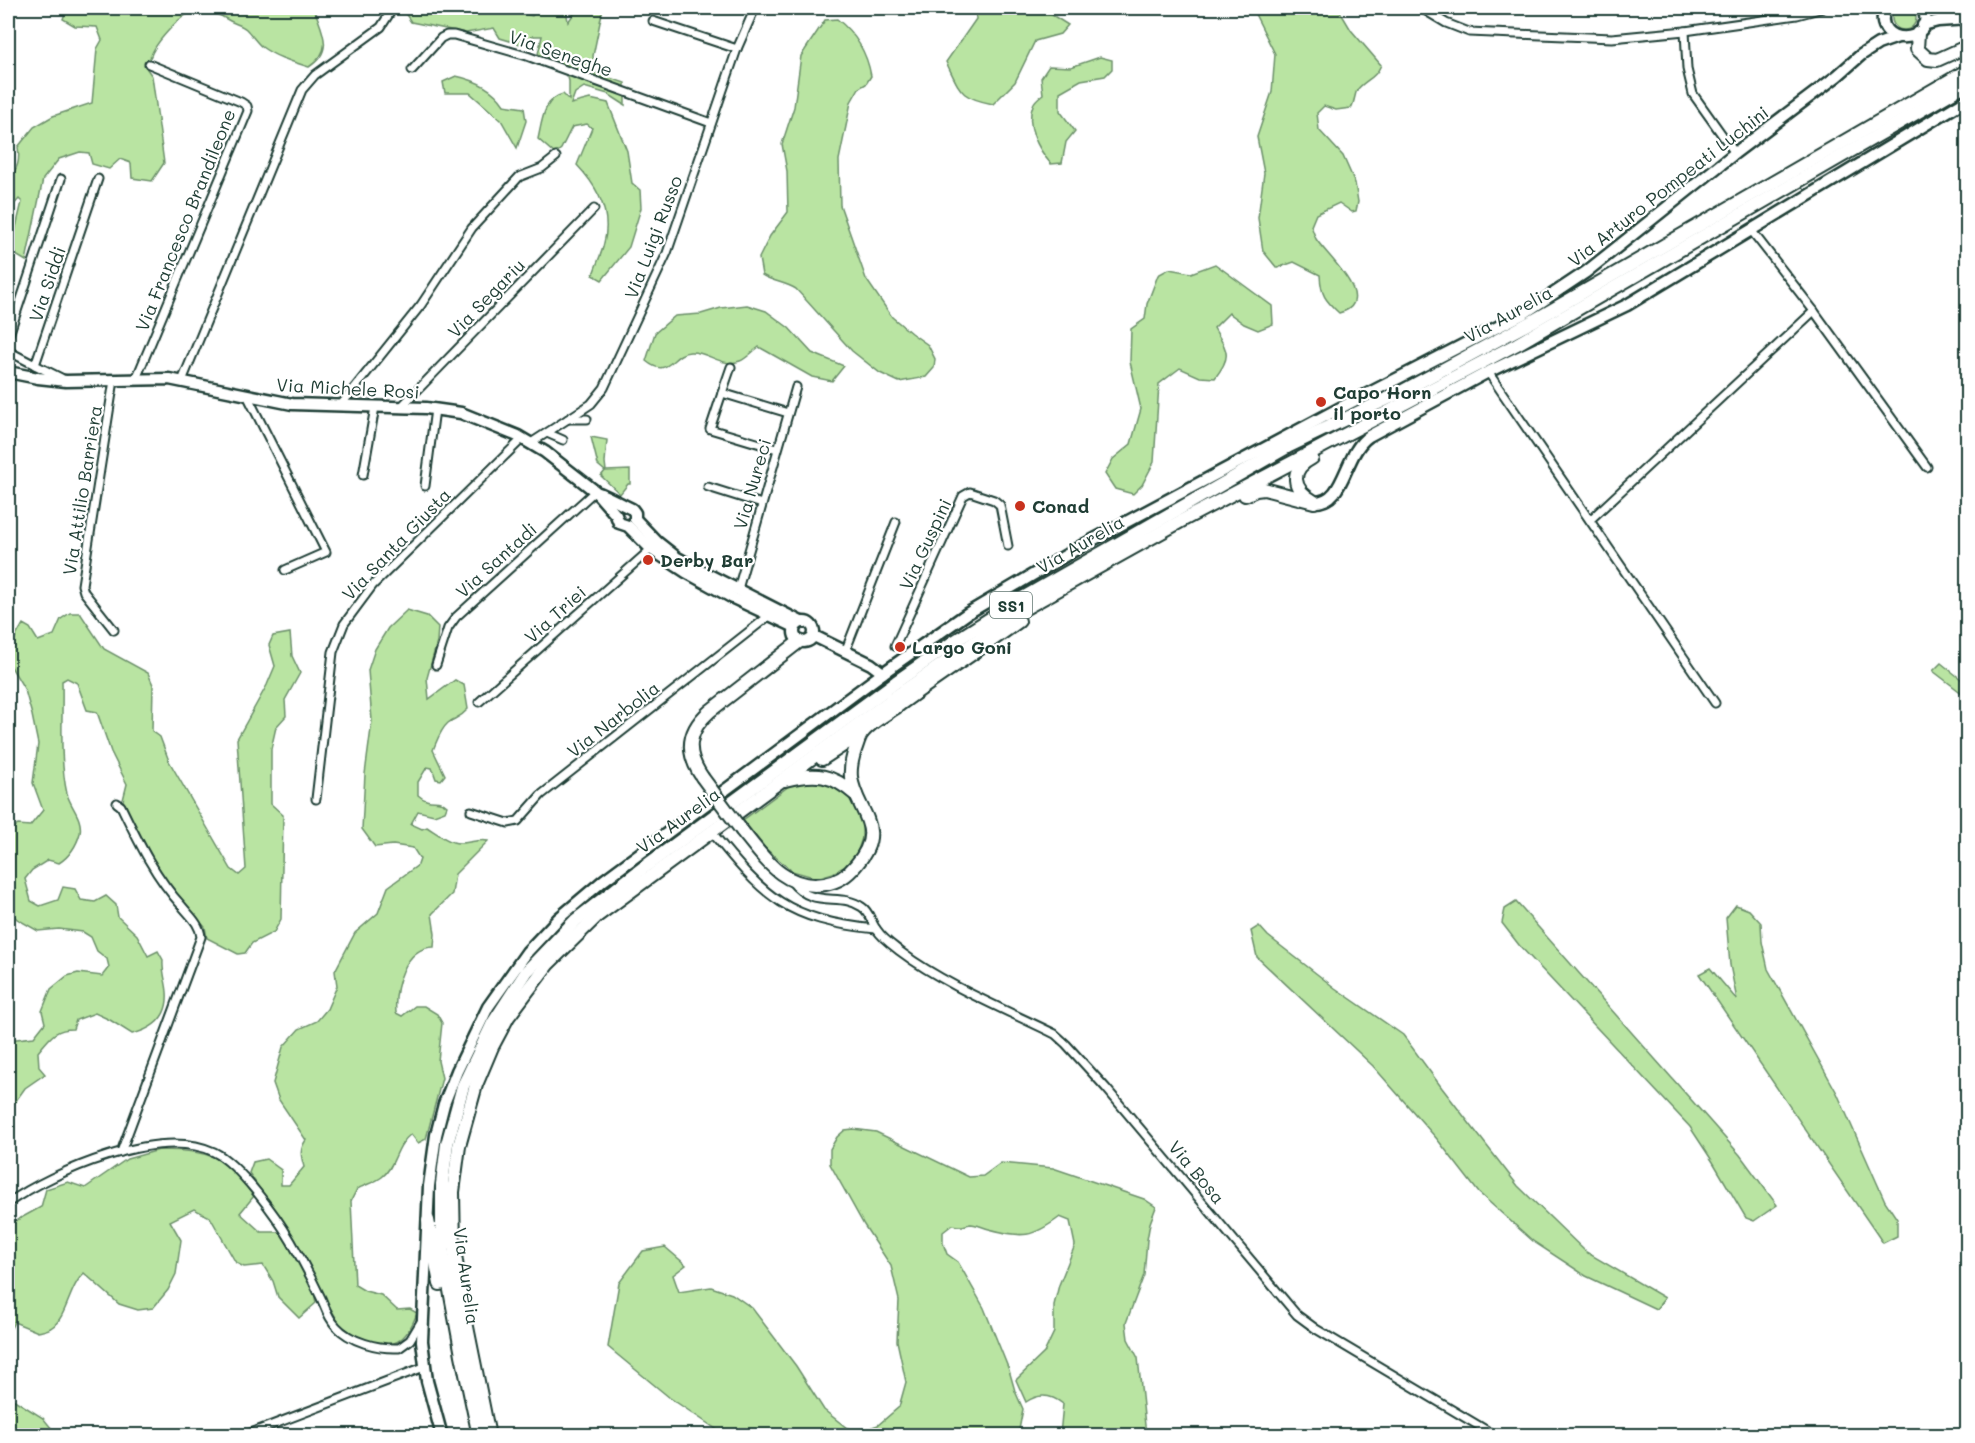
<svg xmlns="http://www.w3.org/2000/svg" width="1975" height="1443" font-family="Mali,sans-serif">
<style>
.green{fill:#b9e4a2;stroke:#6c906b;stroke-width:1.5}
.lines{fill:none;stroke-linecap:round;stroke-linejoin:round}
.street-casing{stroke:#1f3d34;stroke-width:11}
.secondary-casing{stroke:#1f3d34;stroke-width:15}
.highway-casing{stroke:#1f3d34;stroke-width:16}
.street{stroke:#fff;stroke-width:7}
.secondary{stroke:#fff;stroke-width:10}
.highway{stroke:#fff;stroke-width:12}
.highway-bridge-casing{stroke:#1f3d34;stroke-width:16;stroke-linecap:butt}
.highway-bridge{stroke:#fff;stroke-width:12}
.poi-dot{fill:#c8321e;stroke:#fff;stroke-width:2}
.labels{text-anchor:middle;dominant-baseline:central;stroke-width:4.5;stroke-linejoin:round;paint-order:stroke}
.shield{fill:#fff;stroke:#627771;stroke-width:1.5}
.shield-label{font-size:16px;font-weight:bold;fill:#1f3d34}
.street-label{font-size:18px;fill:#1f3d34;stroke:#fff}
.poi-label{font-size:18px;font-weight:bold;fill:#1f3d34;stroke:#fff;text-anchor:start}
</style>
<rect width="100%" height="100%" fill="#fff"/>
<filter id="ink" filterUnits="userSpaceOnUse"><feTurbulence type="fractalNoise" baseFrequency=".0167" numOctaves="2"/><feDisplacementMap in="SourceGraphic" scale="12" xChannelSelector="R" yChannelSelector="G"/><feConvolveMatrix kernelMatrix="1 2 1 2 8 2 1 2 1" color-interpolation-filters="sRGB"/></filter>
<g filter="url(#ink)">
<g class="green">
<circle cx="1904" cy="18" r="12"/>
<path d="M67,8H314C322,32 335,50 309,67C293,62 275,57 262,47C256,42 252,35 246,29C242,25 235,24 230,21C203,5 190,6 169,30C158,42 150,52 147,69L152,76L164,163L152,181L132,178L131,163L120,159L109,169L92,164L89,153L80,152L59,159L43,179L26,261L16,255L13,240L22,202L19,199L8,211L9,178C18,168 20,161 18,147L34,127L53,116L92,103L97,49L102,40L97,27L75,26L63,19Z"/>
<path d="M409,8H516L514,11L532,16L539,8H566L568,22L578,8H603L593,56L595,73L625,83V105L608,94L584,87L575,93L571,104L590,99L608,103L627,151L632,183L640,190L641,208L629,247L602,280L593,275C596,264 602,254 604,243C612,213 597,186 577,165L592,128L587,124L572,127L561,149L555,154L538,139C542,122 543,99 563,94L569,100V81L565,66L538,54L542,36H533L520,44L500,38L494,28L466,33L411,22L405,13Z"/>
<path d="M975,8H1041L1068,25L1060,34L1035,41L1015,82L993,104C959,97 961,92 946,62L976,19Z"/>
<path d="M1252,8H1338L1351,30L1381,65C1375,79 1366,79 1357,90C1354,96 1355,102 1351,108L1336,110L1324,106L1317,113L1319,130L1343,156L1355,183L1358,202L1356,211L1352,212L1339,203L1316,214L1311,226C1313,230 1314,235 1316,239C1326,255 1381,302 1339,313C1325,300 1321,295 1320,275L1294,262L1277,268L1263,251L1258,218L1264,173L1257,137L1272,92L1275,54Z"/>
<path d="M837,19C856,34 867,53 871,76L866,84L859,88L851,102L839,160L840,205L866,279L892,317L911,333L928,345L935,359L934,368L926,377L899,382L880,373L852,351L796,289C785,282 773,282 762,275L759,258L770,236L788,212L787,171L782,144L794,107L801,56L825,20Z"/>
<path d="M1100,57L1112,60V69L1105,76L1081,80L1060,92V111L1075,131L1066,142L1062,163L1051,164C1038,149 1025,125 1033,105C1034,101 1039,97 1043,94L1041,78L1049,66L1071,67Z"/>
<path d="M456,76C475,80 493,88 504,105L524,108L526,121L517,148L501,120L470,93H445L443,82Z"/>
<path d="M1215,264L1272,306L1273,324L1258,330L1244,324L1229,313L1214,328C1227,351 1233,355 1215,378L1200,377L1180,368L1159,384L1154,462L1142,485L1133,494L1115,489L1105,474L1113,459L1131,444L1141,409L1130,362L1131,329L1145,319L1147,304L1158,275L1169,269L1191,273Z"/>
<path d="M747,305L766,311L789,328L812,353L844,366L832,381L812,377L759,347C753,351 746,359 740,361C721,368 708,351 690,352C671,353 669,380 646,361L655,333L675,316L701,314L721,308Z"/>
<path d="M591,437L607,440L605,462L606,471L630,470V484H628L620,494L601,476L605,471L598,465Z"/>
<path d="M407,610L427,616L438,627L437,642L427,678L429,699L455,680L464,685L468,709C459,719 456,717 448,723C440,730 437,741 433,750L445,775L441,780L436,779L432,768L427,767L418,782V795C430,806 438,797 447,806L445,811L434,815L418,811L411,824L422,829L427,827C435,832 444,839 453,842C464,846 476,838 488,841L455,874L452,894L432,914L435,934L434,947C404,947 394,989 396,1013L402,1016L415,1006H424L437,1014L442,1023L438,1061L442,1078L426,1139L418,1143L411,1134C395,1146 396,1166 382,1177C376,1182 364,1185 357,1189L351,1201L355,1285L365,1291L381,1295L397,1310L410,1309L417,1313C407,1341 392,1353 363,1339C353,1334 346,1330 339,1323L283,1223L249,1173L253,1162L266,1159L281,1170V1185H289L304,1167C301,1156 299,1150 306,1140L279,1100L273,1083L283,1047L299,1029L317,1021L327,1009L337,986L335,971L355,933L378,913L388,887L418,865L420,859L413,848L393,845L375,847L362,829L365,774L372,721L368,670L375,649L388,628Z"/>
<path d="M70,613H80L104,649L148,673L153,685L152,731L160,737L169,761L231,869L239,875L246,869L237,739L267,685L275,666L269,645L273,636L290,633L292,656L300,673L285,700L286,716L276,727L271,749V804L283,815L281,919L274,932L252,943L245,953L238,954L207,938L205,927L169,889L129,818L123,800L127,784L111,752L97,712L87,710L77,683L67,678L62,681C63,718 59,758 67,794C71,808 83,818 80,833C77,845 69,857 59,863L48,860L32,870L25,879L31,901L40,906L58,900L63,887L75,889L81,900L95,902L106,896L116,905L118,917L137,935L148,956L158,951L163,960C162,972 166,980 167,992C169,1017 153,1029 132,1034L110,1020L95,1013L76,1020L73,1029C54,1029 50,1038 38,1052L39,1067L45,1074L25,1088L8,1112V1040L34,1037L45,1023L42,1011L51,989L67,976L78,973L102,976L109,967L107,959L97,951L91,937L83,932L59,929L38,931L17,919L8,909V830L18,825L30,826L43,810L33,783L38,744L32,715L25,690L10,665L12,643L23,624L30,628L38,641L54,635L61,619Z"/>
<path d="M1941,663L1967,684V697L1933,671Z"/>
<path d="M825,778L853,800L862,823V838L857,853L844,867L833,873L817,878L792,871L765,848L743,820L793,783Z"/>
<path d="M1516,902L1740,1155L1777,1205L1754,1221L1746,1218L1713,1162L1690,1127L1519,945L1502,923L1505,909Z"/>
<path d="M1736,905L1749,910L1761,923L1762,942L1768,969L1837,1093L1885,1201L1897,1219V1236L1883,1243L1699,974L1710,968L1737,1000L1730,965L1726,918Z"/>
<path d="M1259,926L1268,936L1335,988L1403,1035L1442,1088L1518,1186L1586,1252L1665,1298L1656,1309L1586,1276L1534,1242L1479,1193L1437,1139L1373,1066L1257,957L1251,931Z"/>
<path d="M853,1129L876,1132L969,1177L983,1176L1001,1163L1053,1168L1144,1199L1156,1207L1150,1223L1147,1240L1144,1275L1126,1323L1128,1339L1138,1358L1146,1435H1060L1063,1404C1051,1394 1039,1393 1026,1402L1016,1380L1044,1353L1054,1332V1305L1059,1285L1075,1245L1070,1221L1060,1217C1032,1238 1023,1238 989,1229C984,1228 976,1224 971,1224C962,1225 964,1228 952,1225L943,1232V1243L947,1254L958,1262L984,1308L1009,1370L1015,1391L1023,1409L1018,1435H725L670,1398L608,1347L619,1283L643,1251L665,1247L686,1265L673,1275L679,1292L711,1287L732,1294L752,1308L796,1366L824,1410L847,1428L861,1431L878,1425L899,1407L906,1382L897,1341L899,1300L891,1266L864,1225L830,1164V1149L837,1137L845,1130Z"/>
<path d="M159,1150C180,1150 212,1151 229,1166C238,1174 246,1187 254,1196L240,1213L261,1232H281L313,1287L316,1303L299,1318L278,1297L273,1281L263,1265L244,1267L236,1263L210,1217L194,1209L170,1221L181,1240L176,1274L168,1290L153,1308L138,1310L119,1304L84,1273C69,1287 67,1317 52,1327C49,1330 42,1331 38,1332L14,1322L8,1334V1225L41,1207L46,1189L68,1182L85,1188L127,1159Z"/>
<path d="M8,1396L43,1418L57,1435H8Z"/>
</g>
<g class="lines">
<defs>
<g id="street">
<path d="M1421,8L1446,23L1469,32L1612,38L1685,31L1797,15L1823,8"/>
<path d="M653,21L737,49"/>
<path d="M1685,31L1687,69L1693,94L1735,153"/>
<path d="M412,70L441,38L447,35H454L527,56L711,123"/>
<path d="M1751,230L1814,311L1927,467"/>
<path d="M8,338L61,179"/>
<path d="M8,351L35,365"/>
<path d="M1488,372L1715,703"/>
<path d="M61,378L35,365L98,179"/>
<path d="M136,379L248,111L247,106L241,102L149,64"/>
<path d="M114,380L82,585L84,592L114,630"/>
<path d="M182,381L302,90L315,75L381,27L393,8"/>
<path d="M722,393L731,367"/>
<path d="M248,397L326,552L285,570"/>
<path d="M340,406L421,305L472,228L519,177L542,168L556,157"/>
<path d="M401,407L594,209"/>
<path d="M568,419H587"/>
<path d="M547,433L563,440"/>
<path d="M531,443L591,404L604,388L667,253L737,49L755,8"/>
<path d="M777,449L710,429L722,393L788,413"/>
<path d="M363,475L375,407"/>
<path d="M425,486L435,409"/>
<path d="M708,487L762,504"/>
<path d="M1590,520L1814,311"/>
<path d="M738,589L796,387"/>
<path d="M895,646L963,496L970,492L994,500L1000,505L1008,546"/>
<path d="M845,652L896,522"/>
<path d="M436,665L448,628L456,617L595,491"/>
<path d="M479,702L651,549"/>
<path d="M316,799L333,652L344,624L373,585L523,438"/>
<path d="M117,803L121,806C138,841 155,877 182,906C190,916 200,924 201,937L121,1152"/>
<path d="M471,811L508,823L518,821L541,795L770,615"/>
<path d="M711,831C765,898 787,920 876,929"/>
<path d="M791,881C813,910 840,891 862,907C870,912 871,923 877,930C883,939 892,945 901,952C943,984 1006,1010 1055,1034L1066,1044L1106,1088L1297,1315L1316,1329L1496,1436"/>
<path d="M8,1203C54,1171 159,1126 214,1152C239,1164 277,1217 291,1241C302,1260 312,1279 321,1298C325,1307 328,1318 336,1326C350,1342 378,1349 399,1348L410,1340L422,1320"/>
<path d="M243,1436L424,1367"/>
</g>
<g id="secondary">
<path d="M1885,8C1870,48 1939,46 1923,8"/>
<path d="M1923,25L1938,21L1968,19"/>
<path d="M8,372L38,378L66,381L169,379L292,404L426,408L461,413L518,436L545,452L595,491L616,515L619,523L628,526L651,549L686,572L733,598L795,627"/>
<path d="M599,493C611,498 621,504 632,509L635,513V519L657,542L676,557L703,572L801,622"/>
<path d="M1314,502C1346,503 1343,454 1369,436L1488,372L1627,305L1968,99"/>
<circle cx="804" cy="632" r="10"/>
<path d="M814,636L871,664L883,673"/>
<path d="M442,1436L427,1381L422,1341L429,1186L436,1135L444,1104L457,1071L488,1007L527,952L559,918L604,880L883,673L968,613L1085,544L1342,407L1523,314L1586,272L1735,153L1837,76L1861,55L1878,44L1898,37"/>
</g>
<g id="highway">
<path d="M1918,33L1917,49L1928,59L1937,60L1968,46"/>
<path d="M1312,458C1289,470 1292,489 1313,501"/>
<path d="M1245,495L1256,490L1264,489L1314,502"/>
<path d="M822,759L862,733"/>
<path d="M702,777C685,752 687,731 710,711L800,641"/>
<path d="M785,780C816,772 832,774 856,795"/>
<path d="M742,831C764,858 785,891 825,884C837,882 848,875 856,865C889,827 855,811 851,777C850,767 852,759 855,750C857,745 859,737 862,733C870,723 885,715 895,708C935,678 978,651 1019,621"/>
<path d="M428,1220L440,1284"/>
<path d="M479,1436L462,1355L442,1247V1184L447,1144L463,1086L493,1023L527,971L576,920L643,868L896,682L955,641L1021,599L1289,446L1399,393L1533,321L1968,70"/>
<path d="M489,1436L462,1302L454,1248L453,1192L459,1146L476,1085L492,1047L508,1017L548,964L597,916L895,697L1020,611L1183,520L1517,344L1968,83"/>
</g>
</defs>
<use href="#street" class="street-casing"/>
<use href="#secondary" class="secondary-casing"/>
<use href="#highway" class="highway-casing"/>
<use href="#street" class="street"/>
<use href="#secondary" class="secondary"/>
<use href="#highway" class="highway"/>
<defs>
<path id="highway-bridge" d="M702,777L742,831"/>
</defs>
<use href="#highway-bridge" class="highway-bridge-casing"/>
<use href="#highway-bridge" class="highway-bridge"/>
</g>
</g>
<g class="poi-dot">
<circle cx="1321" cy="402" r="6"/>
<circle cx="1020" cy="506" r="6"/>
<circle cx="648" cy="560" r="6"/>
<circle cx="900" cy="647" r="6"/>
</g>
<g class="labels">
<rect class="shield" x="990" y="592" width="42" height="26" rx="4.5"/>
<g class="shield-label">
<text x="1011" y="605">SS1</text>
</g>
<g class="street-label">
<text transform="translate(561 53) rotate(19)">Via Seneghe</text>
<text transform="translate(1668 186) rotate(-38)">Via Arturo Pompeati Luchini</text>
<text transform="translate(185 220) rotate(-68)">Via Francesco Brandileone</text>
<text transform="translate(653 237) rotate(-69)">Via Luigi Russo</text>
<text transform="translate(47 284) rotate(-71)">Via Siddi</text>
<text transform="translate(486 298) rotate(-46)">Via Segariu</text>
<text transform="translate(1508 314) rotate(-29)">Via Aurelia</text>
<text transform="translate(348 388) rotate(3)">Via Michele Rosi</text>
<text transform="translate(752 484) rotate(-74)">Via Nureci</text>
<text transform="translate(82 490) rotate(-81)">Via Attilio Barriera</text>
<text transform="translate(396 544) rotate(-46)">Via Santa Giusta</text>
<text transform="translate(925 544) rotate(-65)">Via Guspini</text>
<text transform="translate(1080 544) rotate(-30)">Via Aurelia</text>
<text transform="translate(496 560) rotate(-42)">Via Santadi</text>
<text transform="translate(555 614) rotate(-42)">Via Triei</text>
<text transform="translate(613 719) rotate(-38)">Via Narbolia</text>
<text transform="translate(678 820) rotate(-36)">Via Aurelia</text>
<text transform="translate(1197 1172) rotate(50)">Via Bosa</text>
<text transform="translate(467 1276) rotate(82)">Via Aurelia</text>
</g>
<g class="poi-label">
<text x="1333" y="392">Capo Horn<tspan x="1333" dy="21">il porto</tspan></text>
<text x="1032" y="506">Conad</text>
<text x="660" y="560">Derby Bar</text>
<text x="912" y="647">Largo Goni</text>
</g>
</g>
<rect width="1975" height="1443" fill="none" stroke="#fff" stroke-width="30"/>
<rect x="15" y="15" width="1945" height="1413" fill="none" stroke="#1f3d34" stroke-width="2" filter="url(#ink)"/>
</svg>
